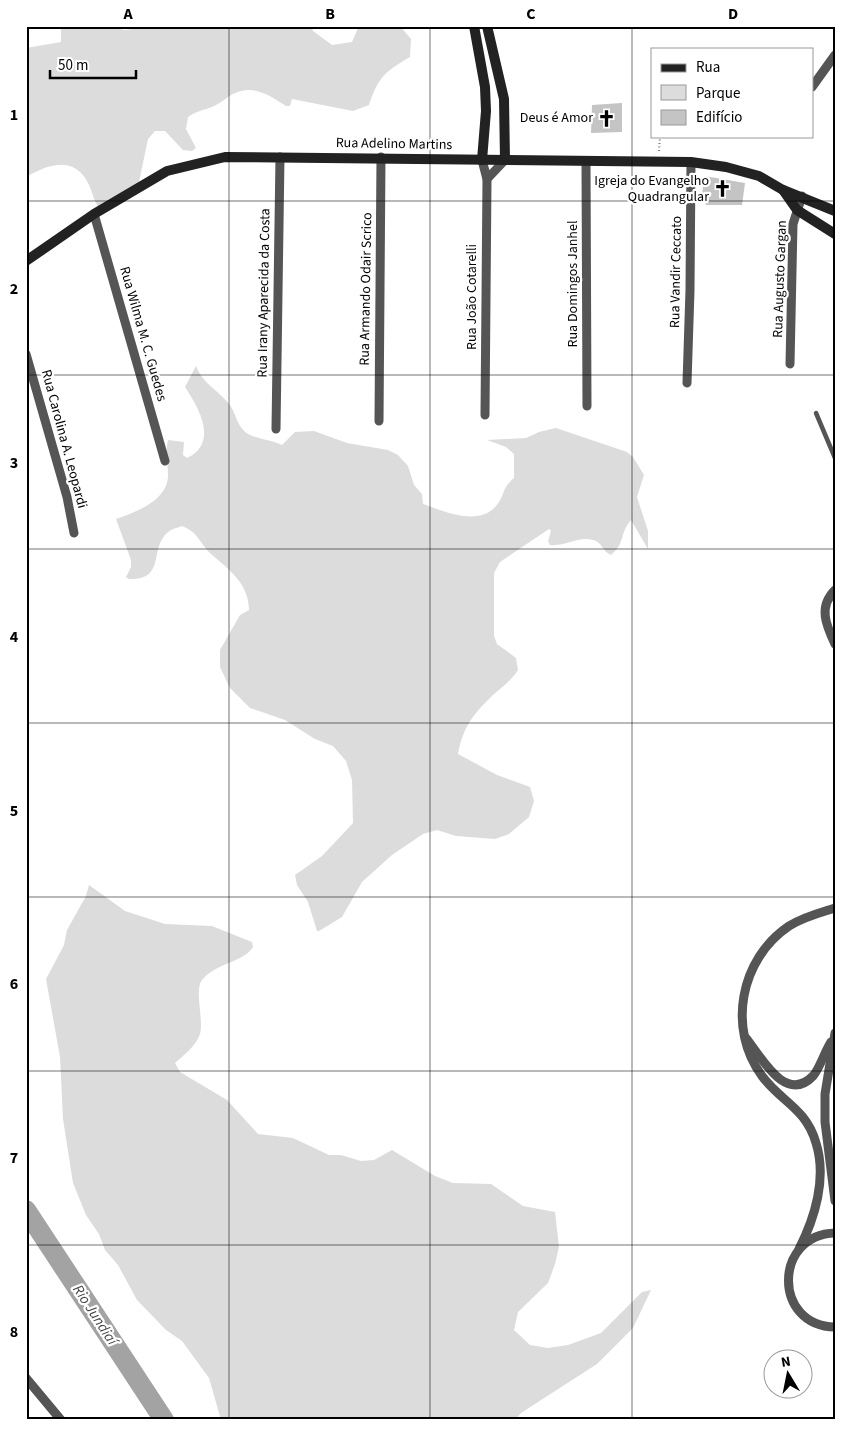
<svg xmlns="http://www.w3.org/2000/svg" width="861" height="1446" font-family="'Source Sans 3',sans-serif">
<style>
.green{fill:#dcdcdc}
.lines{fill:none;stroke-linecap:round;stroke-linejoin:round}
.river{stroke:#a3a3a3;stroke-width:20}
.building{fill:#c4c4c4}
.path{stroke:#777;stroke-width:2;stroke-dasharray:1 2.5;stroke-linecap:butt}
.lane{stroke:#555;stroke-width:4.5}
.street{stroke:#555;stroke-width:9}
.secondary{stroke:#222;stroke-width:10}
.grid{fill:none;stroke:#000;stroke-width:1;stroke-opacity:0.55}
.labels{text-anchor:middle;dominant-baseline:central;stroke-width:4.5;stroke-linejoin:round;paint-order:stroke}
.poi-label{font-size:14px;fill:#000;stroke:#fff;text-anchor:end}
.street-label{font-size:14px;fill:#000;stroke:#fff}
.water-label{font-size:15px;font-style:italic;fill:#444;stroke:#fff}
.neatline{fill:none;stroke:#000;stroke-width:2}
.grid-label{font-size:16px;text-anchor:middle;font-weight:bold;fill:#000}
</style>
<rect width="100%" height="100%" fill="#fff"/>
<g class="green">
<path d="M61,26H112L124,30L155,26H311L313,31L332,45L352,42L359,26H400L411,39L410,57C386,71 378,77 369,105L353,111L292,99L290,106H286C269,95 253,84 233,94C227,97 222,102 216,105C207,110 197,110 188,117L186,129L196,148L192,151L183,150L165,131H155L148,139L138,187L101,209C94,204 93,193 89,185C75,155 49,164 26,177V48L61,42Z"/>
<path d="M196,366C203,384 218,390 229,404C237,414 236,426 248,434C257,439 271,440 282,445L295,432L314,431L347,443L388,450L398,455L408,466L414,485L422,494L423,504C443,511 478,527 496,506C505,496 501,489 514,478V454L506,447L487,440L526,438L539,432L556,428L627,452L633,457L644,475L637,497L648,531V549L631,520C619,534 626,542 611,555C603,552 602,542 593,540C578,536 565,547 550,545L548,541L551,531L549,529L500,562L494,573V636L497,644L516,658L518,670C511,681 503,686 493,695C473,714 463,727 458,754L497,775L530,787L534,801L529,817L509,834L495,839L456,836L437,830L423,834L392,855L362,882L342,917L319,931H317L308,902L297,885L295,875L322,856L353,823L352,780L346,761L333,746L315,739L285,720L250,708L230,688L220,667V650L240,615L249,610C249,583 228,569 210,553C199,542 198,532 182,526C177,528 171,529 167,533C149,550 166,580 129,579L126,577L131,567V560L116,519C136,512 167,501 168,476C168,463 165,453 168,440L184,442L183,455L187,458C219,443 199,408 185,387Z"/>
<path d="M89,885L125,911L165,924L212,926L252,942L253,947C244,962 216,963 202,980C194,990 204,1020 200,1034C196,1046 184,1055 175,1063L180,1072L227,1100L258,1134L293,1138L329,1155H341L361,1161L374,1160L392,1150L435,1176L453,1183L491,1184L523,1206L555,1212L559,1247L555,1264L548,1283L518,1312L514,1330L530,1345L548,1348L568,1345L601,1333L642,1292L651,1290L633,1328L597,1364L521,1413L515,1420H221L209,1378L182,1341L166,1330L137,1300L118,1265L105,1250L99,1234L86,1215L73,1183L63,1119L60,1057L46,979L64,945L67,930L86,896Z"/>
</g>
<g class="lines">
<path class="river" d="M26,1210L164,1420"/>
</g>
<g class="building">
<path d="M622,103V132L591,133L592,105Z"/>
<path d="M704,176L745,183L742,205H706L702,196Z"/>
</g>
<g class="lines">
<g class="path">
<path d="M666,49H679"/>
<path d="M659,151L660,136"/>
</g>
<path class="lane" d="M816,413L835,458"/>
<g class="street">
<path d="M812,87L835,55"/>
<path d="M482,160L487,179L485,415"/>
<path d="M586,161L587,406"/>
<path d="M487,179L505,160"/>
<path d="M94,214L165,461"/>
<path d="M26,354L67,497L74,533"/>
<path d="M790,364L793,224L802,196"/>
<path d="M687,383L690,290L691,162"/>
<path d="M379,421L381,157"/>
<path d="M276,429L280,157"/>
<path d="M835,590C818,607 826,625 835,644"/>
<path d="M835,1033L825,1094V1122L835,1201"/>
<path d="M746,1038C760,1055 785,1105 813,1076C819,1070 825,1051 831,1042"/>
<path d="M835,1233C773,1235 773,1326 835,1327"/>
<path d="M799,1249C815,1218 827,1178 816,1143C806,1108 781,1102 762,1076C727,1029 740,959 789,926C803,917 819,913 835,908"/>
<path d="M26,1378L61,1420"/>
</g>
<g class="secondary">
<path d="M474,26L485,87L486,111L482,160"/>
<path d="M487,26L504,99L505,160"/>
<path d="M783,190L797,210L835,234"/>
<path d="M26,261L94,214L167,171L225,157L691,162L726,167L759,176L783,190L835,211"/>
</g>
</g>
<path class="grid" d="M229,26V1420M430,26V1420M632,26V1420M26,201H835M26,375H835M26,549H835M26,723H835M26,897H835M26,1071H835M26,1245H835"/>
<defs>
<symbol id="church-bare" viewBox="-9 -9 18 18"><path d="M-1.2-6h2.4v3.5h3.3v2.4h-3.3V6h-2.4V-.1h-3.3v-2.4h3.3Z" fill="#000" stroke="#fff" stroke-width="2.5" paint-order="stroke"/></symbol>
</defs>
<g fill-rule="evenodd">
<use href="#church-bare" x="594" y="106" width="25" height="25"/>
<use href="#church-bare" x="710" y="176" width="25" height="25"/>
</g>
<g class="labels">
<g class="poi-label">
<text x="593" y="118">Deus é Amor</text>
<text x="709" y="181">Igreja do Evangelho<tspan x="709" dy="16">Quadrangular</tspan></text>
</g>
<g class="street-label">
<text transform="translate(394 144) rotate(1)">Rua Adelino Martins</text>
<text transform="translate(676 272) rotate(-89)">Rua Vandir Ceccato</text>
<text transform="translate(780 279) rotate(-88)">Rua Augusto Gargan</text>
<text transform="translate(573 284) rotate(-90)">Rua Domingos Janhel</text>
<text transform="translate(366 289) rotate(-89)">Rua Armando Odair Scrico</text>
<text transform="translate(264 293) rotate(-89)">Rua Irany Aparecida da Costa</text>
<text transform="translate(472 297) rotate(-90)">Rua João Cotarelli</text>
<text transform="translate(143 334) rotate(74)">Rua Wilma M. C. Guedes</text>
<text transform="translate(64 439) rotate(75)">Rua Carolina A. Leopardi</text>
</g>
<g class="water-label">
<text transform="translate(95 1315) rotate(57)">Rio Jundiaí</text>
</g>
</g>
<rect width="861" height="1446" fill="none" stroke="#ffffff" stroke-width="55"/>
<rect x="651" y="48" width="162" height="90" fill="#ffffff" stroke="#999999"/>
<rect x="661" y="64" width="25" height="8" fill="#222222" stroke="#999999"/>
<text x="696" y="72" font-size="15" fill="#000000">Rua</text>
<rect x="661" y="85" width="25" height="15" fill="#dcdcdc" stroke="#999999"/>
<text x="696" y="98" font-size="15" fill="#000000">Parque</text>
<rect x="661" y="110" width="25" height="15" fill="#c4c4c4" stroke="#999999"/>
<text x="696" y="122" font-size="15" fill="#000000">Edifício</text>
<g transform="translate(788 1374) rotate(350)"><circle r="24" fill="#ffffff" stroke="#999999"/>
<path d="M0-4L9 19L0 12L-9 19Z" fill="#000000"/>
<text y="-8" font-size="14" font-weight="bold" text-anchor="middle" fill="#000000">N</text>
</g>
<path d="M50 70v8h86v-8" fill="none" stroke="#000000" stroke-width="2.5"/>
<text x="58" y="70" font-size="15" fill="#000000" stroke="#ffffff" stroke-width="4" paint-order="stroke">50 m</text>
<rect x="28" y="28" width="806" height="1390" class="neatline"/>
<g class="grid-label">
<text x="128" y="19">A</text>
<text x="330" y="19">B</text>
<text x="531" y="19">C</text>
<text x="733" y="19">D</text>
<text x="14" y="120">1</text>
<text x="14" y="294">2</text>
<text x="14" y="468">3</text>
<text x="14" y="642">4</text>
<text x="14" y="816">5</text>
<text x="14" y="989">6</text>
<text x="14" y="1163">7</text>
<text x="14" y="1337">8</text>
</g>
</svg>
